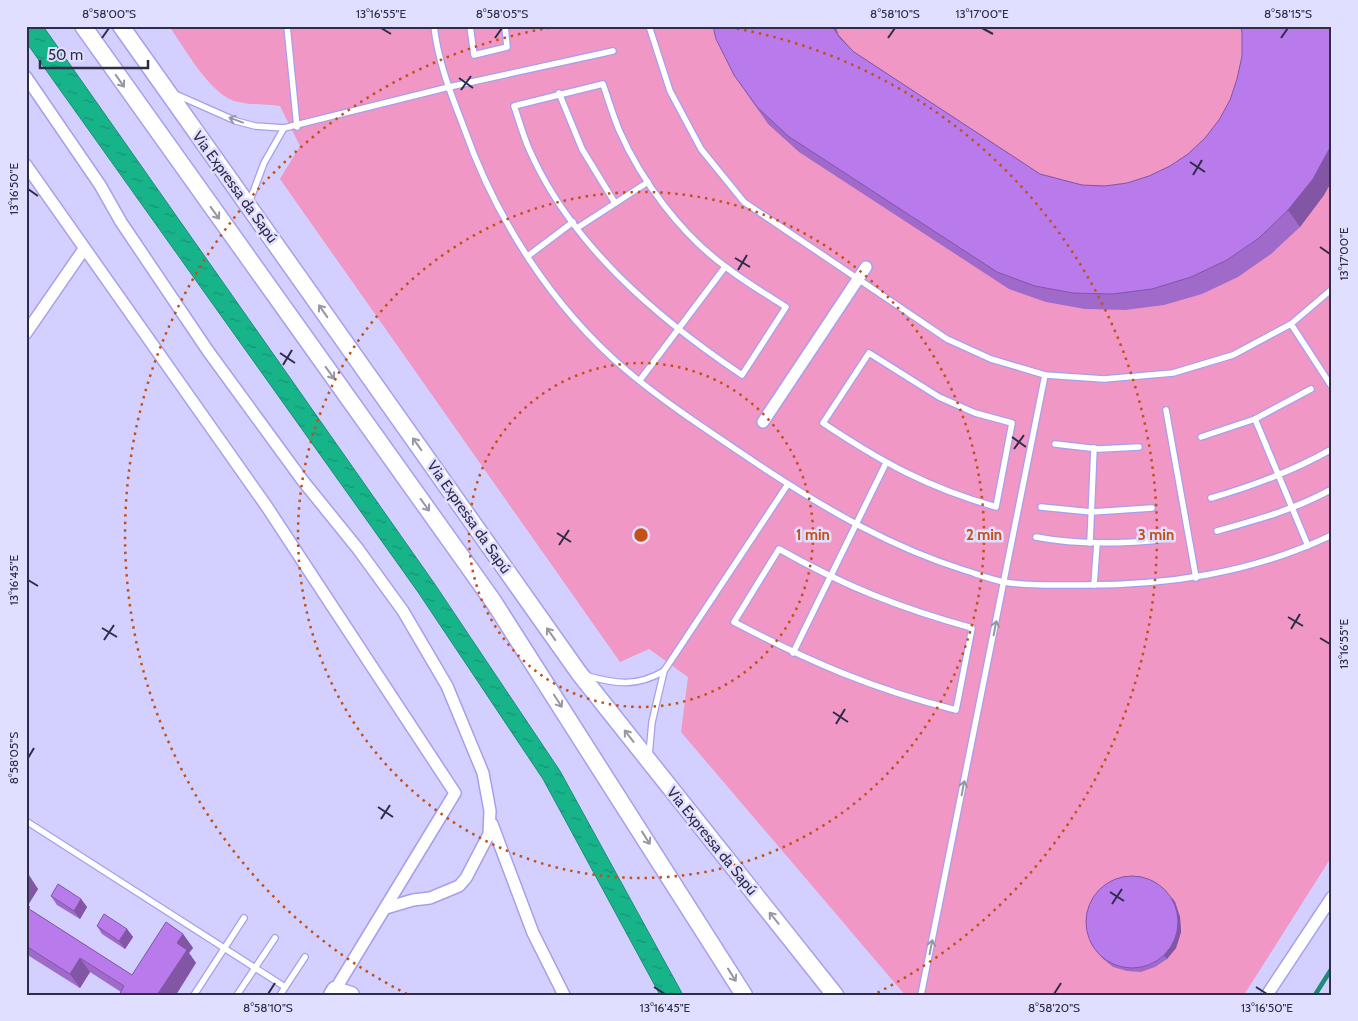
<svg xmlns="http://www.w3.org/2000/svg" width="1358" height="1021" font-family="Cabin,sans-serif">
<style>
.pitch{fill:#f097c5}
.water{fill:url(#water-ripples);stroke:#1e8b77}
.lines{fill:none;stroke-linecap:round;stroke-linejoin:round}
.stream{stroke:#1e8b77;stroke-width:4.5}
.lane-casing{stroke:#a79feb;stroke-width:8}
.street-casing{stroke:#a79feb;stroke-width:14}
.secondary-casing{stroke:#a79feb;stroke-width:19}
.lane{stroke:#fff;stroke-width:5.5}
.street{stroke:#fff;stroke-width:11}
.secondary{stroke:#fff;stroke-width:16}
.wall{fill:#9f6aca}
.shaded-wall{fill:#8256a4}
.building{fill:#b97beb;stroke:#8256a4}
.oneway{stroke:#9796a4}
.ticks{fill:none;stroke:#2f2c4a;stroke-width:2}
.ring{fill:none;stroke:#c35018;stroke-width:2.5;stroke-dasharray:2.5 5}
.labels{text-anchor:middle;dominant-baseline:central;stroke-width:5;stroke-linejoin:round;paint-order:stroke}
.street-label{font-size:15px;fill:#2f2c4a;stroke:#e0dfff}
.centre{fill:#c35018;stroke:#e0dfff;stroke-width:2.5}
.ring-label{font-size:15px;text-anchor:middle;font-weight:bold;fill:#c35018;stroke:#e0dfff;stroke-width:5;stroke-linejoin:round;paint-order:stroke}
.neatline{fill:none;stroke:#2f2c4a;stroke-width:2}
.ticks-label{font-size:12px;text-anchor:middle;fill:#2f2c4a}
</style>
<defs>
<pattern id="water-ripples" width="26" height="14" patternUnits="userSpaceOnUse" patternTransform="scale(1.25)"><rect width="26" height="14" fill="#17b48a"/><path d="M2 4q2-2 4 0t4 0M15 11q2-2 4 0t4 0" fill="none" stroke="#159373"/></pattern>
</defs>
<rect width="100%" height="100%" fill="#d3cfff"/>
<path class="pitch" d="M169,26H1332V856L1244,995H905L681,732L688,677L649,649L620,662L280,179L300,146L280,106C266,104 251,105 238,102C211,97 185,48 169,26Z"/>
<path class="water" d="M26,26H43L434,583L560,771L683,995H660L543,779L418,592L26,42Z"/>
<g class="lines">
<path class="stream" d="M1315,995L1332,968"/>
<defs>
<g id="lane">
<path d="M287,26L297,127"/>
<path d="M434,26C438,62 451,94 464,128C496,219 552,307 626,370C670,407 718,437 765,469C829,511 891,547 964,570C977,574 990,579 1004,582C1026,586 1051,585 1074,585C1164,586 1250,574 1332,535"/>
<path d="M470,26L474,55L507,47L505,26"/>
<path d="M649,26L670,91L701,149L744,202L947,339L991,359L1045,375L1104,379L1173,373L1233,355L1291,324L1332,289"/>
<path d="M603,84C608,99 613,115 619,130C642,182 681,234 726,267C745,282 766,294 786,307L742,375C657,318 571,245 529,149C523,135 519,120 514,106Z"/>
<path d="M559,93L582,149L615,203"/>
<path d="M175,94L236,121L255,126L284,128L449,87L613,51"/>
<path d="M249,203L264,163L284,128"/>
<path d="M577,228L648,182"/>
<path d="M528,256L573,222"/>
<path d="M1291,324L1332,387"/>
<path d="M869,353L939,397L975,413L1012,423L996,507C927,487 883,463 823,423Z"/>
<path d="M640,380L725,267"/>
<path d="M1166,410L1196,578"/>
<path d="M1255,419L1308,546"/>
<path d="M1201,437L1255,419L1311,389"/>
<path d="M1055,444L1099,449L1139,447"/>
<path d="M1211,498C1253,486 1293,471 1332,449"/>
<path d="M1041,507L1092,512L1152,508"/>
<path d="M1217,531C1257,520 1296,509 1332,489"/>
<path d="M1036,537C1077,545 1118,544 1160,540"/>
<path d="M1090,543L1094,448"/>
<path d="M779,549C844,586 900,608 972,628L956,710C873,689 810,662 734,622Z"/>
<path d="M1094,585L1097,543"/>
<path d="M793,653L886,463"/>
<path d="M588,676C616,684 637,687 664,671"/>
<path d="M649,755L652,722L664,671L788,484"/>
<path d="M26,821L285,987"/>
<path d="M194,995L244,918"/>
<path d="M237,995L275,938"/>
<path d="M280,995L305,957"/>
<path d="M921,995L1045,375"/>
</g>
<g id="street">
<path d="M26,77L100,185L121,222L208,351L303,481L358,549L403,611L447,686L483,773L490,811L489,834L466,878L459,886L430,898L413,900L386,908"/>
<path d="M26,165L267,507L455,793L335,990"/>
<path d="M26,333L84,249"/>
<path d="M763,422L866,267"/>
<path d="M492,824L533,933L564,995"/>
<path d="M1267,995L1332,897"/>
</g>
<g id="secondary">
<path d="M83,26L493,601L744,995"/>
<path d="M121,26L579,673L835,995"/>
<path d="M332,995L335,990L351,995"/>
</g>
</defs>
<use href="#lane" class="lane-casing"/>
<use href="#street" class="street-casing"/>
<use href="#secondary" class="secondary-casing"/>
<use href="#lane" class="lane"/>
<use href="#street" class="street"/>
<use href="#secondary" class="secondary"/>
</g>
<g class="wall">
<path d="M839,35L854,52L1040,174L1082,185L1324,195L1300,227L1271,254L1238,277L1202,294L1164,305L1125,310L1085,309L1046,302L1009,289L799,152L768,124L734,75Z"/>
<path d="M26,874L38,889L28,905L30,907L29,909L132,975L183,934L193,948L189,953L196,963L121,992L90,972L80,988L26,954Z"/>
<path d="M51,896L81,899L87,907L80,919L57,905Z"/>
<path d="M1172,898L1175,902L1180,917L1181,932L1176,948L1167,959L1155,967L1141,972L1127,971L1113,967L1102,958L1090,942Z"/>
<path d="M97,926L127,929L133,937L125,949L102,934Z"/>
</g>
<g class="shaded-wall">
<path d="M832,26H835L839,35Z"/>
<path d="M1332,144V181L1324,195L1300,227L1288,210Z"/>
<path d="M29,875L38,889L28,905L30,907L26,913V879Z"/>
<path d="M1172,898L1175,902L1180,917L1181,932L1176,948L1167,959L1164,955Z"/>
<path d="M81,899L87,907L80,919L74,911Z"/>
<path d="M127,929L133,937L125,949L119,941Z"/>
<path d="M183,934L193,948L189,953L196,963L176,995H157L177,943Z"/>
<path d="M80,958L90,972L80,988L70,974Z"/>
</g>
<g class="building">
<path d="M713,26H832L840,38L854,52L1040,174L1082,185L1105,186L1127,183L1149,176L1170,166L1188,154L1205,138L1219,120L1230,100L1237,79L1242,56V33L1241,26H1332V144L1313,179L1288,210L1259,238L1227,260L1191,277L1152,289L1113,294L1073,293L1035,286L997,272L788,136L757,107L734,75L716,39Z"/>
<circle cx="1132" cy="922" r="46"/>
<path d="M58,884L81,899L74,911L51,896Z"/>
<path d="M26,907L132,975L166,922L183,934L177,943L187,950L157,995H119L124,986L80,958L70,974L26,946Z"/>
<path d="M104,914L127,929L119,941L97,926Z"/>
</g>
<defs><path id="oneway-shaft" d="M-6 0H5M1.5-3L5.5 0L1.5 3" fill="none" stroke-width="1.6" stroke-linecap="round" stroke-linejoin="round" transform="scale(1.25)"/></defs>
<g class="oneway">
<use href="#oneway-shaft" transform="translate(120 81) rotate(55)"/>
<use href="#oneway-shaft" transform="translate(236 120) rotate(-160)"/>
<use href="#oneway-shaft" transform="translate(215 213) rotate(54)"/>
<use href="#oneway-shaft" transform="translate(323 311) rotate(-125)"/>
<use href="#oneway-shaft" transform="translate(330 373) rotate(54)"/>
<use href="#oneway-shaft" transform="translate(417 444) rotate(-125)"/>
<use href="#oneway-shaft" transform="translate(425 505) rotate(54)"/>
<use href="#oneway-shaft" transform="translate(995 628) rotate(-79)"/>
<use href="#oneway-shaft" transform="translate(551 634) rotate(-125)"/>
<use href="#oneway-shaft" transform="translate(558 701) rotate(57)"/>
<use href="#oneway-shaft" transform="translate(629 736) rotate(-128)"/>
<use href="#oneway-shaft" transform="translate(963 788) rotate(-79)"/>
<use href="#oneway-shaft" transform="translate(646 838) rotate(58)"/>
<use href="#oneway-shaft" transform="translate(774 918) rotate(-129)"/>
<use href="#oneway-shaft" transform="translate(931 947) rotate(-79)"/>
<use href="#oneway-shaft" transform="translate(732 975) rotate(58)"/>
</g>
<path class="ticks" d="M381,28L391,34M982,28L993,34M102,38L109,28M495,38L502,28M888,38L895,28M1281,38L1288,28M459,78L473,88M461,90L471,76M1190,162L1205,172M1193,175L1202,160M28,189L38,196M1320,247L1330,254M735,258L750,267M738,270L747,255M280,353L295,363M283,365L292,350M1012,437L1026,447M1014,449L1024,435M557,533L571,542M559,545L569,530M28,580L38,586M1288,617L1303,626M102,628L117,637M1291,629L1300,614M1320,638L1330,644M104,640L114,625M833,712L848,722M836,724L845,709M28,758L34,748M378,807L393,817M381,819L390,805M1110,892L1124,901M1112,904L1122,889M654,987L665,994M1256,987L1267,994M268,994L275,983M1054,994L1061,983"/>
<g class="ring">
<circle cx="641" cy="535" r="172"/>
<circle cx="641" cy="535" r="343"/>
<path d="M407 994A515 515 0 0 1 560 26M722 26A515 515 0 0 1 875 994"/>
</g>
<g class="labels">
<g class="street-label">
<text transform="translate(235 187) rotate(54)">Via Expressa da Sapú</text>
<text transform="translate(469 517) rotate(55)">Via Expressa da Sapú</text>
<text transform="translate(712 841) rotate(51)">Via Expressa da Sapú</text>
</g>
</g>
<circle cx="641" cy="535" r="8" class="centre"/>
<g class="ring-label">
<text x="813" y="540">1 min</text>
<text x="984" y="540">2 min</text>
<text x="1156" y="540">3 min</text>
</g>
<rect width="1358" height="1021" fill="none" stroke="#e0dfff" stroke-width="55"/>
<path d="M40 60v8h108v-8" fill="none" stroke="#2f2c4a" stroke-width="2.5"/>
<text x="48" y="60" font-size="15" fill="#2f2c4a" stroke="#e0dfff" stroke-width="4" paint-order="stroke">50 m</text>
<rect x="28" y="28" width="1302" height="966" class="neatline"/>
<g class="ticks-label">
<text x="109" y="18">8°58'00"S</text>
<text x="381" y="18">13°16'55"E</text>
<text x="502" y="18">8°58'05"S</text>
<text x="895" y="18">8°58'10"S</text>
<text x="982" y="18">13°17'00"E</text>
<text x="1288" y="18">8°58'15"S</text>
<text transform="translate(14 189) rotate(-90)" y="4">13°16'50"E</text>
<text transform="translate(1344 254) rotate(-90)" y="4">13°17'00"E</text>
<text transform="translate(14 580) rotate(-90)" y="4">13°16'45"E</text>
<text transform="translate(1344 644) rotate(-90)" y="4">13°16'55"E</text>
<text transform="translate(14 758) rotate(-90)" y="4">8°58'05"S</text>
<text x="268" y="1012">8°58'10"S</text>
<text x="665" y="1012">13°16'45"E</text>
<text x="1054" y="1012">8°58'20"S</text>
<text x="1267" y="1012">13°16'50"E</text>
</g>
</svg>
